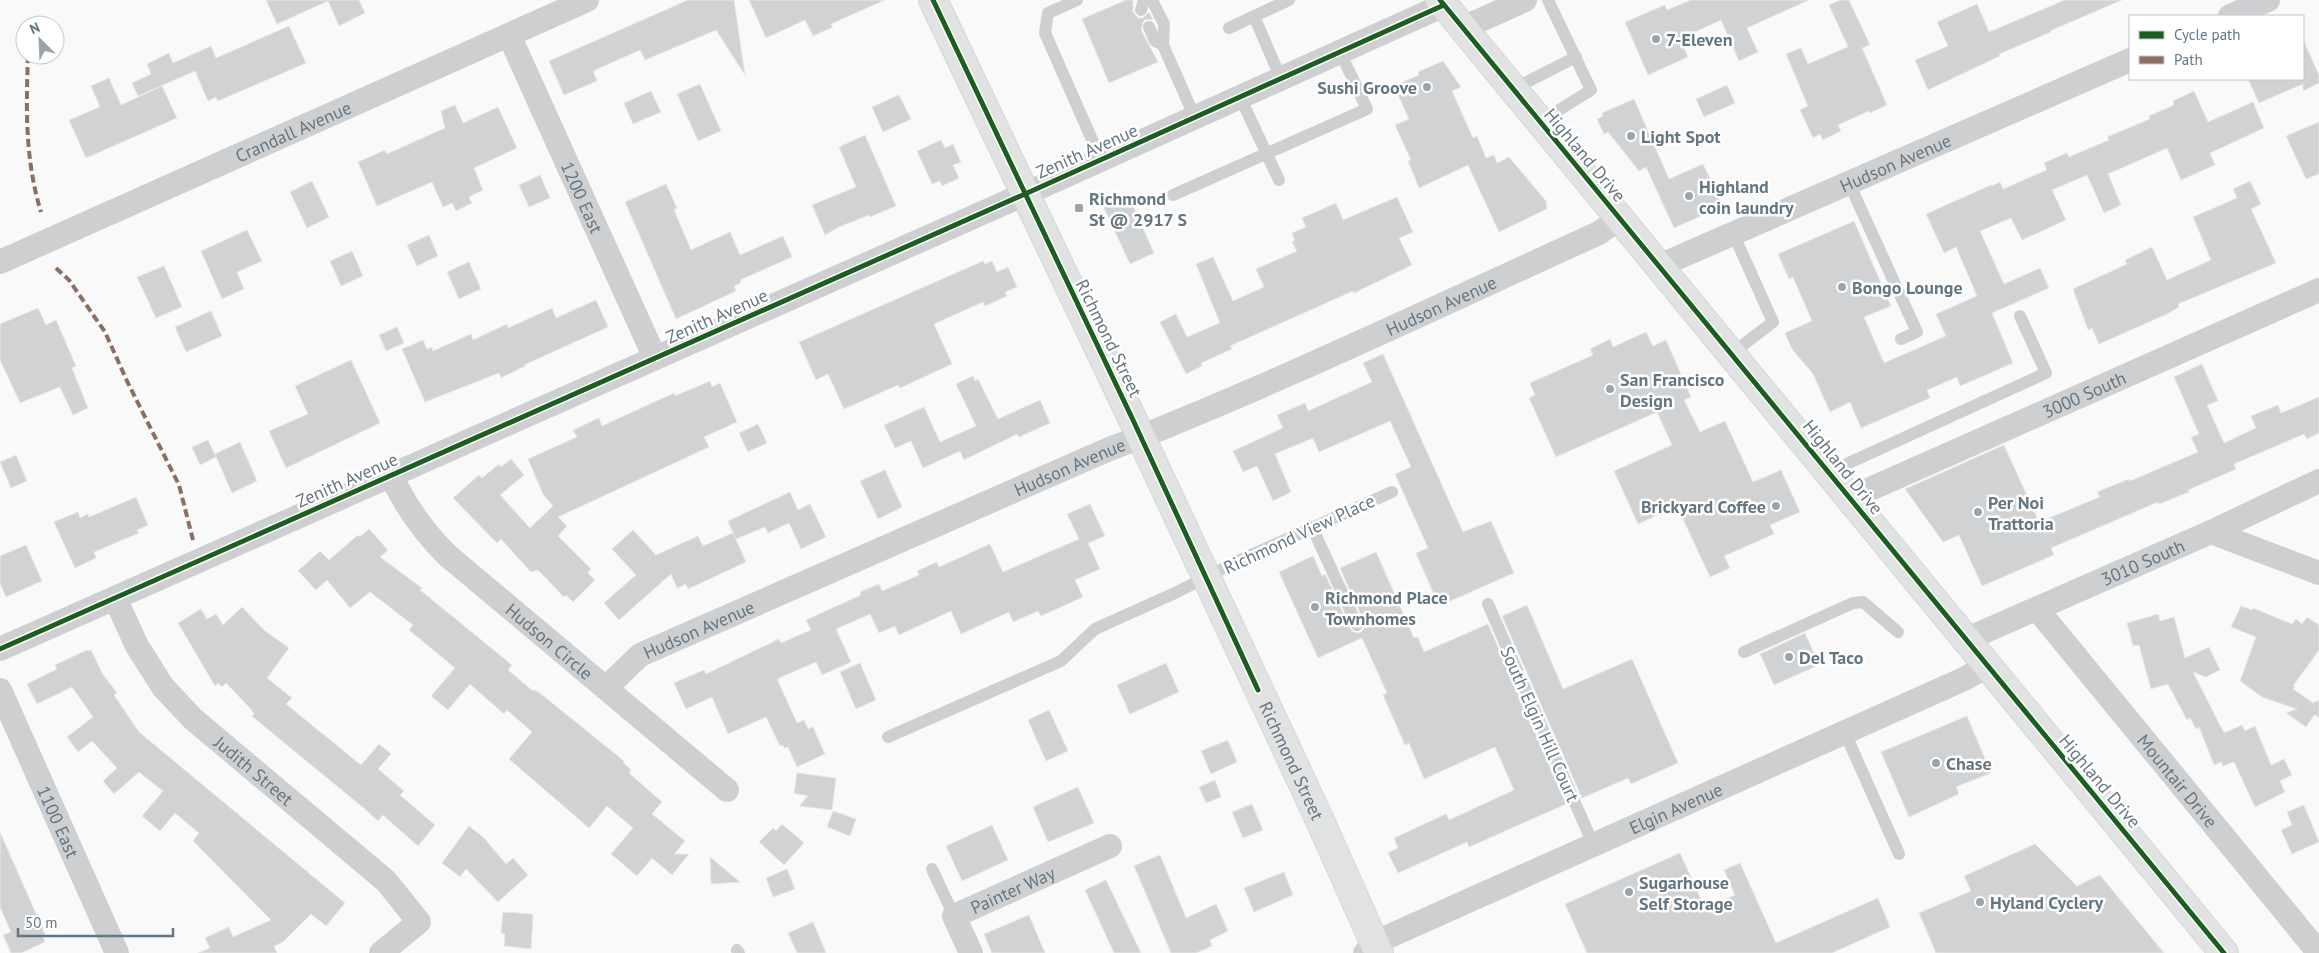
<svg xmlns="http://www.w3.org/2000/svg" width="2319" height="953" font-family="'PT Sans',sans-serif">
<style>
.building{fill:#d0d2d3;stroke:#e8e8e8}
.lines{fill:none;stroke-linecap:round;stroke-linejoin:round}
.secondary-casing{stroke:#d5d6d7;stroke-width:30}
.lane{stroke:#cecfd0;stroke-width:12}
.street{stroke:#cecfd0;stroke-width:24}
.secondary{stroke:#e1e2e2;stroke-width:28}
.quiet{stroke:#8d6e63;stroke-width:4;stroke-dasharray:8 4;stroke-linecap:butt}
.cycleway-casing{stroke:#fff;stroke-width:8}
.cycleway{stroke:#1b5e20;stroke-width:5}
.poi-dot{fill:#99a4ac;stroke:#fff;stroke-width:2}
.labels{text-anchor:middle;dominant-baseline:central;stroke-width:5;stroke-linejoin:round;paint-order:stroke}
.poi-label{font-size:18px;font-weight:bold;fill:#657683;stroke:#fff;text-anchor:start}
.street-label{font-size:18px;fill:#657683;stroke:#fff}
</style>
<rect width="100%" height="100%" fill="#f9f9f9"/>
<g class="building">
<path d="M266,0H359L365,13L339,26L328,1L277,24Z"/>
<path d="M688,0H734L745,75L716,30L645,60L640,50L593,71L597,81L564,95L549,61Z"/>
<path d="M749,0H885L831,24L833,27L813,36L805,20L766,38Z"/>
<path d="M1126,0H1133V12L1138,18H1143L1149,12L1153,20L1146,19L1143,22L1141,30L1158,62L1109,83L1082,19Z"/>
<path d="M1691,0H1809L1747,28L1758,52L1739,61L1721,20L1680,39L1688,57L1648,75L1625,22L1665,5L1667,10Z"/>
<path d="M1840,0H1849L1870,45L1862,48L1887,105L1870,113L1869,111L1838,125L1841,131L1823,140L1820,134L1813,138L1800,110L1808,106L1786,54L1801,48L1808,64L1848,47L1829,5Z"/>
<path d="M2065,0H2122L2050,31L2051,32L1999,54L2000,56L1928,90L1915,60L1948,46L1937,22L1977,4L1989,32Z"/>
<path d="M289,26L306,63L218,101L216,97L208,101L195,71L138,96L132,83L151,74L147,64L169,53L173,63L211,46L216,58Z"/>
<path d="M2303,39L2319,75V83L2303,91V84L2259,103L2248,79H2303Z"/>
<path d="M1443,61L1461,87L1452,91L1473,138L1477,136L1486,158L1494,155L1497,163L1509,157L1546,201L1547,209L1499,232L1468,165L1419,188L1408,161L1411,160L1395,125L1409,119L1394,86L1419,75L1418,72Z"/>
<path d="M109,78L121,105L162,86L177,118L86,158L69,120L100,107L91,86Z"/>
<path d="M700,84L721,131L698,141L677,94Z"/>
<path d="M1727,85L1735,103L1704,117L1696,99Z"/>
<path d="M651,91L661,112L633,124L624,103Z"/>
<path d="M2194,91L2208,122L2253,102L2264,128L2210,153L2215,165L2181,180L2167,148L2108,174L2121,205L2104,213L2087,175L2052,190L2066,220L2022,240L2011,218L1980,231L2004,284L2040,268L2049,288L1992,313L2013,363L1960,386L1957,377L1927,390L1930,398L1861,428L1850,402L1830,412L1813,374L1792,349L1785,333L1812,321L1793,277L1789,279L1778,254L1854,221L1891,306L1864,317L1884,363L1946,336L1936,314L1977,296L1956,247L1944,253L1926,214L1991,185L1992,186L2000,182L2003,189L2047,170L2044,163L2067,153L2069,157L2109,140L2107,137L2150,119L2149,116L2174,105L2173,101Z"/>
<path d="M899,95L911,119L883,132L872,107Z"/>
<path d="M1634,99L1669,179L1703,164L1723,206L1674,228L1646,167L1639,171L1608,132L1604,134L1597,119L1603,116L1602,113Z"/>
<path d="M455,105L463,123L498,107L517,148L474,168L483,190L469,197L472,203L456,211L452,203L443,207L432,182L377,206L358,162L385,150L387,154L445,128L441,111Z"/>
<path d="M2319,122V174L2306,179L2286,136Z"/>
<path d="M865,135L896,206L870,217L869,215L839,227L825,235L812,205L856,187L839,147Z"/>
<path d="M941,140L945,148L953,144L961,162L953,165L959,178L942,186L940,181L932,184L917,151Z"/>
<path d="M540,175L550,198L529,207L519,185Z"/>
<path d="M312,181L329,217L307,228L290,192Z"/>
<path d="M2250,181L2261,204L2251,209L2276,263L2178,304L2179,307L2167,314L2099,344L2092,328L2088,330L2073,289L2127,264L2125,260L2152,247L2167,280L2211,260L2193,217L2237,198L2233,189Z"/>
<path d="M666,184L677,208L674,210L691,250L730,232L740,255L783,236L792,257L740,280L741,283L734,286L736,291L676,319L625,202Z"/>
<path d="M1128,195L1154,253L1130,264L1103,206Z"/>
<path d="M1397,197L1413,232L1399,238L1412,265L1354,293L1353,291L1230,346L1232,349L1201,363L1202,366L1186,374L1160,322L1176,314L1187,337L1220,323L1196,264L1213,257L1233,301L1264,287L1256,269L1297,251L1292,242L1295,240L1292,233L1306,227L1302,218L1336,203L1343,220Z"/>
<path d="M247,230L262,261L237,272L244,289L222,299L201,251Z"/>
<path d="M429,235L438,256L417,266L407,245Z"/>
<path d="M352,251L363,276L341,286L330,261Z"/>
<path d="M983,261L985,264L992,261L997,272L1008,267L1017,287L1005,292L1007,296L985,306L983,302L934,324L952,364L900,388L898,385L844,409L828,374L816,380L799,342Z"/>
<path d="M469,262L481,289L459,299L447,272Z"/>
<path d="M164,266L182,307L156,318L137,277Z"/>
<path d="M596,300L608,327L524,365L525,366L501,378L499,373L425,402L402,349L423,340L427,349L432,347L433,351L471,334L473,340L507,324L508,328L552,308L556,318Z"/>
<path d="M38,308L46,325L56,320L76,366L72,368L88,408L73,415L60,387L20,403L0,360V324Z"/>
<path d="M211,311L222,336L186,352L175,327Z"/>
<path d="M397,327L404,343L386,351L379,335Z"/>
<path d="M1646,332L1653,346L1666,340L1691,397L1684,400L1700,432L1725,421L1753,482L1781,470L1800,512L1770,525L1774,534L1724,556L1730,568L1710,577L1677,506L1638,524L1614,471L1672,445L1657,412L1556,457L1529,398L1535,395L1530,383L1593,355L1590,349L1610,339L1613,347Z"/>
<path d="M1383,354L1463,532L1491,521L1514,573L1439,606L1416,553L1428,548L1395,474L1411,467L1390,421L1319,452L1313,438L1275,454L1291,492L1273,501L1257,466L1243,472L1233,451L1283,428L1277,415L1305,403L1308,411L1372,382L1363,363Z"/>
<path d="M351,360L380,423L286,468L269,431L308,414L295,386Z"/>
<path d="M2202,364L2218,401L2207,405L2224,443L2256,428L2251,416L2278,405L2281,413L2319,397V433L2307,439L2304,434L2234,464L2236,469L2188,490L2189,492L2159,504L2158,502L2051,548L2054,555L1982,586L1959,535L1943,542L1905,489L2004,445L2039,522L2100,497L2097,492L2129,479L2130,481L2198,452L2191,437L2199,434L2174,377Z"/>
<path d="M973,376L975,381L978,379L998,419L1040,400L1050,423L1019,437L1017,434L964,460L960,451L923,468L911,441L895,448L884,425L924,407L940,442L976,426L956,384Z"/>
<path d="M710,381L712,387L720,383L737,422L704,437L709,447L558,517L567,526L558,536L591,569L588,573L595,580L573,602L566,595L564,597L538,570L531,572L501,539L497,543L453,498L479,475L482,478L499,464L501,467L511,459L524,475L500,495L530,528L553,506L543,494L528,459L577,437L573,430L599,418L602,426L674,393L675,396Z"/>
<path d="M758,424L767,443L748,452L739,433Z"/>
<path d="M208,440L216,457L200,465L192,447Z"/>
<path d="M240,442L257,481L232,493L215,454Z"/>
<path d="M16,455L27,481L11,488L0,462Z"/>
<path d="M885,470L902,507L878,519L860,481Z"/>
<path d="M790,492L798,510L810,504L826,537L801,549L789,523L768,533L765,527L736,539L728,521Z"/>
<path d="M136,497L148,525L137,530L139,533L94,552L96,558L75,568L54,522L78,512L80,518L88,514L89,517Z"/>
<path d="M1090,504L1105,536L1088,543L1100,569L1075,580L1083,597L1041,616L1038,611L1013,622L1009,612L961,634L951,611L899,635L895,626L879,633L870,614L836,629L851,662L822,675L816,662L777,679L797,723L804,720L808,729L813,727L825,754L797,767L788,747L784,748L783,745L780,746L766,717L728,734L712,697L686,709L674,683L704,670L706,674L779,639L781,643L811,630L806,620L861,595L860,592L879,584L882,591L919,575L917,571L937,562L939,567L990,544L1003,572L1079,539L1067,514Z"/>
<path d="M369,529L388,550L380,557L422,588L420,590L512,665L508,670L533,691L535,690L541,694L624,761L623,762L631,770L629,773L662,802L652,814L685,841L674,854H689L672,875L652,858L637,876L611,854L633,828L607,806L589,828L509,759L532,732L507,710L504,714L470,684L448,710L431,696L455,668L409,630L413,625L370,592L350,608L327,580L316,590L298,571L320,551L329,560L358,535L360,537Z"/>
<path d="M633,530L656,555L698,536L703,546L733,533L746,562L688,589L686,584L677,588L671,574L619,620L604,603L636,575L612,549Z"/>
<path d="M26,545L42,581L6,597L0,583V556Z"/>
<path d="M1376,552L1414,638L1418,637L1424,652L1488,624L1566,804L1469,847L1467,842L1398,873L1388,853L1398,848L1394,838L1446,814L1449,820L1514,790L1495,747L1424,779L1409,743L1405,745L1383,695L1387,693L1362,638L1318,658L1279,572L1313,556L1322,576L1325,574L1350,628L1353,632L1360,633L1364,629V622L1340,568Z"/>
<path d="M1527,605L1563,689L1632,659L1678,763L1631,784L1628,778L1582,798L1502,616Z"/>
<path d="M2241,606L2252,610L2253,608L2292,624L2296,619L2302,624L2307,617L2319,625V650L2293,686L2295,687L2293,689L2313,703L2319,700V717L2314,715L2306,727L2286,713L2297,709L2262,697L2240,681L2256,637L2231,627Z"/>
<path d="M242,607L264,630L289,648L267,678L292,698L286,704L361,765L379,744L391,754L378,769L404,791L400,795L435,825L418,846L383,815L378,821L365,809L299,755L252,716L254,714L250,708L226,683L222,687L218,683L215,686L178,623L201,609L207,619L216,614L223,625Z"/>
<path d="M2158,614L2160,621L2174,617L2185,658L2209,647L2220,670L2206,677L2193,672L2224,733L2242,725L2245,731L2255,726L2271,765L2284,759L2292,775L2280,781L2285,792L2255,807L2234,762L2223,766L2221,762L2214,765L2199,727L2196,729L2190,718L2187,720L2168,684L2151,689L2139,645L2133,646L2127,623Z"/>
<path d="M1805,633L1819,665L1774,685L1760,654Z"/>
<path d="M87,650L88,651L91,650L102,673L117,693L114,695L139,732L345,903L326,926L311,914L283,942L274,946L277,953H198L210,948L205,938L229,927L233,937L271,920L193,841L199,833L175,813L160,831L142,816L163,791L139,772L114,794L103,781L117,768L92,741L78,752L67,737L93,717L72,687L37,704L27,684L57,669L55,665Z"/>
<path d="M860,663L876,700L856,709L840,672Z"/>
<path d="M1166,663L1179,692L1130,714L1117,685Z"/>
<path d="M1049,710L1068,751L1046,761L1028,720Z"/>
<path d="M1967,716L1991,773L1956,787L1959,794L1909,817L1881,752Z"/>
<path d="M1228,740L1237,762L1211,774L1201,751Z"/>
<path d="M797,773L836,778L832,810L799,806L808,796L794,793Z"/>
<path d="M1215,780L1221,797L1206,803L1199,787Z"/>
<path d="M1078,787L1094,823L1048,842L1033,807Z"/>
<path d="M1252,804L1263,830L1243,838L1232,812Z"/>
<path d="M2304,805L2319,842L2292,854L2281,830L2292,825L2287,812Z"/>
<path d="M833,811L856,819L850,836L827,827Z"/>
<path d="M782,824L804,843L784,865L759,842L773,828L776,831Z"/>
<path d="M992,825L1008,860L962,881L946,846Z"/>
<path d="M469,826L484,838L506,864L513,858L528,875L498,902L466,869L460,877L442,863Z"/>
<path d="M0,832L45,934L42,935L45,942L21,953H11L3,935L11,932L0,907Z"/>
<path d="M2035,844L2077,886L2100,875L2164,953H1936L1919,913L1971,891L1964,876Z"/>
<path d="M1680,853L1705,908L1735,895L1724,870L1740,863L1776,943L1878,898L1890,927L1832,953H1587L1565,904Z"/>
<path d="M1160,855L1186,918L1216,904L1228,931L1210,940L1212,946L1196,953H1171L1134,866Z"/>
<path d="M710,857L740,882L711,884Z"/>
<path d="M787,869L795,889L773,897L766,878Z"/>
<path d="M1284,872L1293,895L1254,912L1244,888Z"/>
<path d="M1106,880L1141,953H1114L1085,890Z"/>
<path d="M503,912L533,914L531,949L504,946L505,934L501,933Z"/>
<path d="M1029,915L1045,953H992L984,934Z"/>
<path d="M813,922L826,953H797L788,933Z"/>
</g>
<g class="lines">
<defs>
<g id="secondary">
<path id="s13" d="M933,0L1133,420L1317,814L1379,953"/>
<path d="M1440,0L2224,953"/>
</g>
</defs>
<use href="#secondary" class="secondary-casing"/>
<g class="lane">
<path d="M1077,0L1048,13L1045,33L1101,160"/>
<path d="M1152,0L1164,24L1163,45L1195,118"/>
<path d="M1141,10L1144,0"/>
<path d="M1254,16L1281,79"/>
<path d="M1149,27L1155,41L1163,45"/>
<path d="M1229,28L1289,0"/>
<path d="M1513,89L1576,57"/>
<path d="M1240,97L1279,180"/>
<path d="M1540,122L1591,90L1548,0"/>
<path d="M1849,183L1917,332L1901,339"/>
<path d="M1173,195L1367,109L1340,52"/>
<path d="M1731,354L1773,322L1733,233"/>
<path d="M1829,472L2046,373L2020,316"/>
<path d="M1312,527L1357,625"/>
<path d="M1488,604L1593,844"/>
<path d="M1744,652L1853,603L1863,602L1898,632"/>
<path d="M1845,733L1899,854"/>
<path d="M888,737L1061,661L1095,629L1175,593L1240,560L1392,492"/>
<path d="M932,869L954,916"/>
<path d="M737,950L739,953"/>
</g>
<g class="street">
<path d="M2230,16L2268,0"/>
<path d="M1463,28L1525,0"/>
<path id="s1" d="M509,35L655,358"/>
<path id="s2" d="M0,262L587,0"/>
<path id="s3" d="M1659,266L2130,60"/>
<path id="s4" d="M391,475C405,506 423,531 447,555L727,790"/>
<path id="s5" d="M1850,498L2319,290"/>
<path d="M2211,532L2319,573"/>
<path id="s6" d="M115,598L137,646L163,687L193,719L386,881L419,922L381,953"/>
<path id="s7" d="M2037,609L2319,953"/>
<path id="s8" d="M1965,640L2211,532L2319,481"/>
<path d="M0,649L1025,194L1444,5"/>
<path id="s9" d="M607,687L640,655L1107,450C1274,385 1436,307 1599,233L1620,218"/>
<path id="s10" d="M0,690L117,953"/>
<path id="s11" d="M971,953L954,916L1110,846"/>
<path id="s12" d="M1365,953L1374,943L1964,679L1987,666"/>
</g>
<use href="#secondary" class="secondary"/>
<g class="quiet">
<path d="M28,55C26,109 25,160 41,212"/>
<path d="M56,268L69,280L105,332L127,381L179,485L193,540"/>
</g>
<defs>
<g id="cycleway">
<path d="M933,0L1133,420L1258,690"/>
<path d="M1440,0L2224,953"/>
<path d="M0,649L1025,194L1444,5"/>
</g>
</defs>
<use href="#cycleway" class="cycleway-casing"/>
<use href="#cycleway" class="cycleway"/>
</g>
<g class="poi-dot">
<circle cx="1656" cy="39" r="5"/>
<circle cx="1427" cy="87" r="5"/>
<circle cx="1631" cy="136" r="5"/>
<circle cx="1689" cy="196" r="5"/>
<rect x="1074" y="203" width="10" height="10" rx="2.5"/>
<circle cx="1842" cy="287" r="5"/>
<circle cx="1610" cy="389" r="5"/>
<circle cx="1776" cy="506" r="5"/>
<circle cx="1978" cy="512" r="5"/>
<circle cx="1315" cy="607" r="5"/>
<circle cx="1789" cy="657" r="5"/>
<circle cx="1936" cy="763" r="5"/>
<circle cx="1629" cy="892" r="5"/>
<circle cx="1980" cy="902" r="5"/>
</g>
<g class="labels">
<g class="poi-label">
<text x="1666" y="39">7-Eleven</text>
<text x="1417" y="87" text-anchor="end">Sushi Groove</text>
<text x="1641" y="136">Light Spot</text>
<text x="1699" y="186">Highland<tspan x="1699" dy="21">coin laundry</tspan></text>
<text x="1089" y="198">Richmond<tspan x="1089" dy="21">St @ 2917 S</tspan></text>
<text x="1852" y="287">Bongo Lounge</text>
<text x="1620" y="379">San Francisco<tspan x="1620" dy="21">Design</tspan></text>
<text x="1988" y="502">Per Noi<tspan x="1988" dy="21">Trattoria</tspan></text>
<text x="1766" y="506" text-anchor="end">Brickyard Coffee</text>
<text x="1325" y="597">Richmond Place<tspan x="1325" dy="21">Townhomes</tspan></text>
<text x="1799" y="657">Del Taco</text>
<text x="1946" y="763">Chase</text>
<text x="1639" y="882">Sugarhouse<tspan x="1639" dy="21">Self Storage</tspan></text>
<text x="1990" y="902">Hyland Cyclery</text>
</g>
<g class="street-label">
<text stroke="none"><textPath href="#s2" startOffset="321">Crandall Avenue</textPath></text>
<text transform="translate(1087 151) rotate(-24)">Zenith Avenue</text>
<text transform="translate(1585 155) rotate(50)">Highland Drive</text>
<text stroke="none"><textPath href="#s3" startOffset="258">Hudson Avenue</textPath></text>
<text stroke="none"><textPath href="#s1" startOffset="178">1200 East</textPath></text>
<text stroke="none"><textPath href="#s9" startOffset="920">Hudson Avenue</textPath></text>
<text transform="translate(717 316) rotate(-24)">Zenith Avenue</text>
<text transform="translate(1109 338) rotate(64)">Richmond Street</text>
<text stroke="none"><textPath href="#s5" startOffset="256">3000 South</textPath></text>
<text transform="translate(1843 467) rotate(51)">Highland Drive</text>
<text stroke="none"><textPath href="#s9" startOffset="515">Hudson Avenue</textPath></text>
<text transform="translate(347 480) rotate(-24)">Zenith Avenue</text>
<text transform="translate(1299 534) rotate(-25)">Richmond View Place</text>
<text stroke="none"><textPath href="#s8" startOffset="194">3010 South</textPath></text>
<text stroke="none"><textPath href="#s9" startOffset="110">Hudson Avenue</textPath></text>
<text stroke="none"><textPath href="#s4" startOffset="232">Hudson Circle</textPath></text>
<text transform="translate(1540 724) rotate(66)">South Elgin Hill Court</text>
<text stroke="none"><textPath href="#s13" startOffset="841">Richmond Street</textPath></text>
<text stroke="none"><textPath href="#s6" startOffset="225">Judith Street</textPath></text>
<text transform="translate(2100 781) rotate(50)">Highland Drive</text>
<text stroke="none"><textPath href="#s7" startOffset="222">Mountair Drive</textPath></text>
<text stroke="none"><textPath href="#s12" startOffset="344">Elgin Avenue</textPath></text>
<text stroke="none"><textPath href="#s10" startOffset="144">1100 East</textPath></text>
<text stroke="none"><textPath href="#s11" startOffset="105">Painter Way</textPath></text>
</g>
</g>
<rect x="2129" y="15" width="175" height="65" fill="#ffffff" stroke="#c1c8cd"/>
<rect x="2139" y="31" width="25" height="8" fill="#1b5e20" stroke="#c1c8cd"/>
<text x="2174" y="40" font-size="15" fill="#657683">Cycle path</text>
<rect x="2139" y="56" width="25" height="8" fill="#8d6e63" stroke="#c1c8cd"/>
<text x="2174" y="65" font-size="15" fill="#657683">Path</text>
<g transform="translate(40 40) rotate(336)"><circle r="24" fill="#ffffff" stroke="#c1c8cd"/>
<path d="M0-4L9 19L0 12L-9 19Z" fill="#99a4ac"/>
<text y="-8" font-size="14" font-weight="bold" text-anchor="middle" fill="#657683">N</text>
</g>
<path d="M18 928v8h155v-8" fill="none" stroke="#657683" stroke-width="2.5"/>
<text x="25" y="928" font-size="15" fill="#657683" stroke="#ffffff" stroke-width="4" paint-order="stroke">50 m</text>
</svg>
